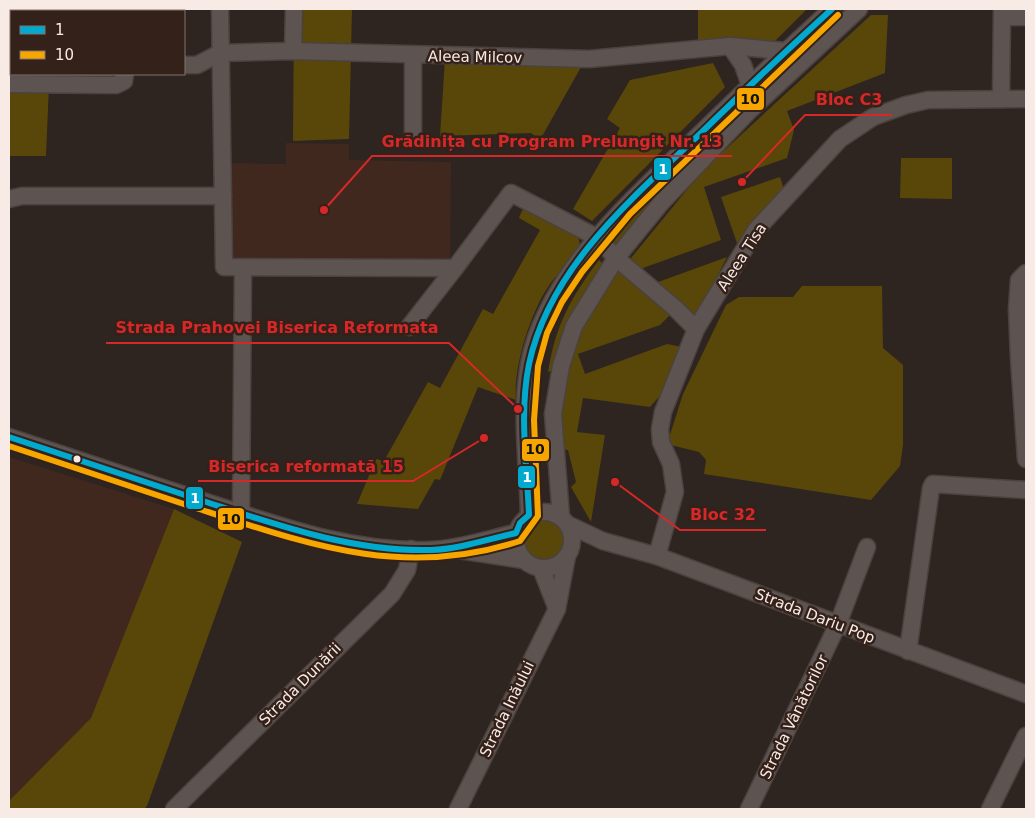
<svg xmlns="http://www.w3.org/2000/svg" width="1035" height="818" font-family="'DejaVu Sans',sans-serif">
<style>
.built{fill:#40281f}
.green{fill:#584708}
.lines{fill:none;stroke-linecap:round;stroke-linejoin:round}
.minor-casing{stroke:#4b423f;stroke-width:19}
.minor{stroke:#5d5451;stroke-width:16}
.bus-1-casing{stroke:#34211a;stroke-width:10}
.bus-2-casing{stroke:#34211a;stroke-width:10}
.bus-1{stroke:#00a9ce;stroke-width:6}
.bus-2{stroke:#f7a600;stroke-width:6}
.bus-dot{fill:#f8ebe6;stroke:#34211a;stroke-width:2}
.labels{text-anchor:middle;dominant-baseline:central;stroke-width:5;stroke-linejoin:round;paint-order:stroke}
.street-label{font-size:15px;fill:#f8ebe6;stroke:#34211a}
.leader{fill:none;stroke:#d62828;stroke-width:2}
.callout-dot{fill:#d62828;stroke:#34211a;stroke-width:2}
.callout-label{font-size:16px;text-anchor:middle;font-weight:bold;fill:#d62828;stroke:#34211a;stroke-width:5;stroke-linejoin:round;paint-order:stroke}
.line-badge{stroke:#34211a;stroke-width:2}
.badge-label{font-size:14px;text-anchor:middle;font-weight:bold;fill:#fff}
.pale-badge-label{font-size:14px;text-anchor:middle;font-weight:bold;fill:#111}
</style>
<rect width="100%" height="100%" fill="#2e2420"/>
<g class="built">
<path d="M286,143L349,144V160L451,162L450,265L228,262L230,163L286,164Z"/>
<path d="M9,457L174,509L91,718L9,801Z"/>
</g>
<g class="green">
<path d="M9,9H111V11H11V23H9Z"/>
<path d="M294,9H352L349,139L293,141Z"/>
<path d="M698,9H807L771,45L698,47Z"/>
<path d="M871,15H888L885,73L787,111L794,130L787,158L704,187L721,240L643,268L650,285L727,257L695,320L676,309L660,325L578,354L585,374L667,344L682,347L666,389L650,407L583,398L577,432L605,435L591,522L571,487L576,482L568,450L556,449L561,366L610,268L636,273L647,283L631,258L703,170Z"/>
<path d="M445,59L582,61L581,67L540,140L531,133L440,136Z"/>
<path d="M713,63L725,87L592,221L573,209L620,128L607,119L630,80Z"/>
<path d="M782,64L787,68L678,173L617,247L611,242C662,177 722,121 782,64Z"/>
<rect x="13" y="74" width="98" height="3"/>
<path d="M9,84L49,85L46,156H9Z"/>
<path d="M901,158H952V199L900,198Z"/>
<path d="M780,177L785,193L738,246L721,197Z"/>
<path d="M526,201L577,234C579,240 582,247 578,252C570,265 556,274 548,287C530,314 513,368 516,400L478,387L440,480L435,479L418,509L357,504L376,459L384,461L428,382L440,388L483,309L493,314L540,230L519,218Z"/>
<path d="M599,260L605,266L553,370L548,372C555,326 571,297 599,260Z"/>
<path d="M802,286H882L883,348L903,365V445L900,466L871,500L704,474L706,460L699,452L667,444L683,394L726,305L739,297H793Z"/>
<path d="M174,509L242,542L147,806L144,809H9V801L91,718Z"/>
<circle cx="544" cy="539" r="21"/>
</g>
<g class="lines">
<defs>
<g id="minor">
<path d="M127,9V11"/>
<path d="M220,9L224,267L455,268L511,193L598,238L616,258L676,309L696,329"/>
<path d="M1003,17H1026"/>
<path d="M730,46L743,65L750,85"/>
<path d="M293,51L294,9"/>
<path d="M413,55V139"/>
<path d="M184,65H197L220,53L293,51L589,59L730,46L785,51L798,63"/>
<path d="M9,84L116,85L124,81L125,74"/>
<path d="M1001,99L1002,9"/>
<path d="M9,199L22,196H223"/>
<path d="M1026,273L1019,280L1017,309L1019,358L1026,459"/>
<path d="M409,327L455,268"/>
<path d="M9,437C73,458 138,480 203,501C277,525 351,553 431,550C459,549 488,539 516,533"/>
<circle cx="544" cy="540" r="28"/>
<path d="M241,513L243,268"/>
<path d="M529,515C528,466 520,413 529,364C546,272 638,194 703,131C745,90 788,49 832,9"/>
<path d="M561,517L553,414L561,366L574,326L616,258L661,203L749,111L859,9"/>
<path d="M569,525L603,541L657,556L1026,694"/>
<path d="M459,550L524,560"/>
<path d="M657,556L675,492L671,464L661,442L660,429L663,412L696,329L756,230L840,139L873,117L906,105L928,100L1026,99"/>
<path d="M541,568L557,609"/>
<path d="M908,651L931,488L933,484L1026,490"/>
<path d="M174,809L392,594L407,570L411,549"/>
<path d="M458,809L557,609L567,556"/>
<path d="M749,809L838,624L867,547"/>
<path d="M990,809L1026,736"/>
</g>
</defs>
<use href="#minor" class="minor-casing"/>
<use href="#minor" class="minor"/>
<defs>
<path id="bus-1" d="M9,437C74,458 138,480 203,501C277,525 352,552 431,550C460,549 488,539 516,533L520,523L529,515C527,466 519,413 529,364C550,266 634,197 703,131C745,90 788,49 832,9"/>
<path id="bus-2" d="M9,446C72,467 136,488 199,509C310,545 404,579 520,541L538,516L534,420L538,366L547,333L562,302L582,272L630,214L838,15"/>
</defs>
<use href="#bus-1" class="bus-1-casing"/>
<use href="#bus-2" class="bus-2-casing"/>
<use href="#bus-1" class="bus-1"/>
<use href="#bus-2" class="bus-2"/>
</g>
<circle class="bus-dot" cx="77" cy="459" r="4.5"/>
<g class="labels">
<g class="street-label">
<text transform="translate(475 57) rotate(1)">Aleea Milcov</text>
<text transform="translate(742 257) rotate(-57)">Aleea Tisa</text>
<text transform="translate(815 616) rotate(21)">Strada Dariu Pop</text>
<text transform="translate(300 684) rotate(-45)">Strada Dunării</text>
<text transform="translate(507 709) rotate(-64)">Strada Inăului</text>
<text transform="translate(794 717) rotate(-64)">Strada Vânătorilor</text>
</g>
</g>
<path class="leader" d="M742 182L805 115H892M324 210L372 156H732M518 409L449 343H106M484 438L413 481H198M615 482L680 530H766"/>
<g class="callout-dot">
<circle cx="742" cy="182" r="5"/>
<circle cx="324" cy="210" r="5"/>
<circle cx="518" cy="409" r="5"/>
<circle cx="484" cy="438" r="5"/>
<circle cx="615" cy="482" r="5"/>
</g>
<g class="callout-label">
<text x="849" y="105">Bloc C3</text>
<text x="552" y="147">Grădinița cu Program Prelungit Nr. 13</text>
<text x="277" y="333">Strada Prahovei Biserica Reformata</text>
<text x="306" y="472">Biserica reformată 15</text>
<text x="723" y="520">Bloc 32</text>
</g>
<g class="line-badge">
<rect x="736" y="87" width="29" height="24" rx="5" fill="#f7a600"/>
<rect x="653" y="157" width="19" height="24" rx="5" fill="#00a9ce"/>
<rect x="521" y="438" width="29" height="24" rx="5" fill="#f7a600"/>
<rect x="517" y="465" width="19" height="24" rx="5" fill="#00a9ce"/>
<rect x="185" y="486" width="19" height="24" rx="5" fill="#00a9ce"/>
<rect x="217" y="507" width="28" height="24" rx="5" fill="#f7a600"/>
</g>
<g class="badge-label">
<text x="663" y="174">1</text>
<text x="527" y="482">1</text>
<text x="195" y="503">1</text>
</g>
<g class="pale-badge-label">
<text x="750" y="104">10</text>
<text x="535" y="454">10</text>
<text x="231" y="524">10</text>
</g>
<rect width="1035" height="818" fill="none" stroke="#f8ebe6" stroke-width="20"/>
<rect x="10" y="10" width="175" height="65" fill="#34211a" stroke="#82726c"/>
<rect x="20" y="26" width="25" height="8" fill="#00a9ce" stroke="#82726c"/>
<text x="55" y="35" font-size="15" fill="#f8ebe6">1</text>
<rect x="20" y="51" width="25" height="8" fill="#f7a600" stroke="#82726c"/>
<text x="55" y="60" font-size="15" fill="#f8ebe6">10</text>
</svg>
